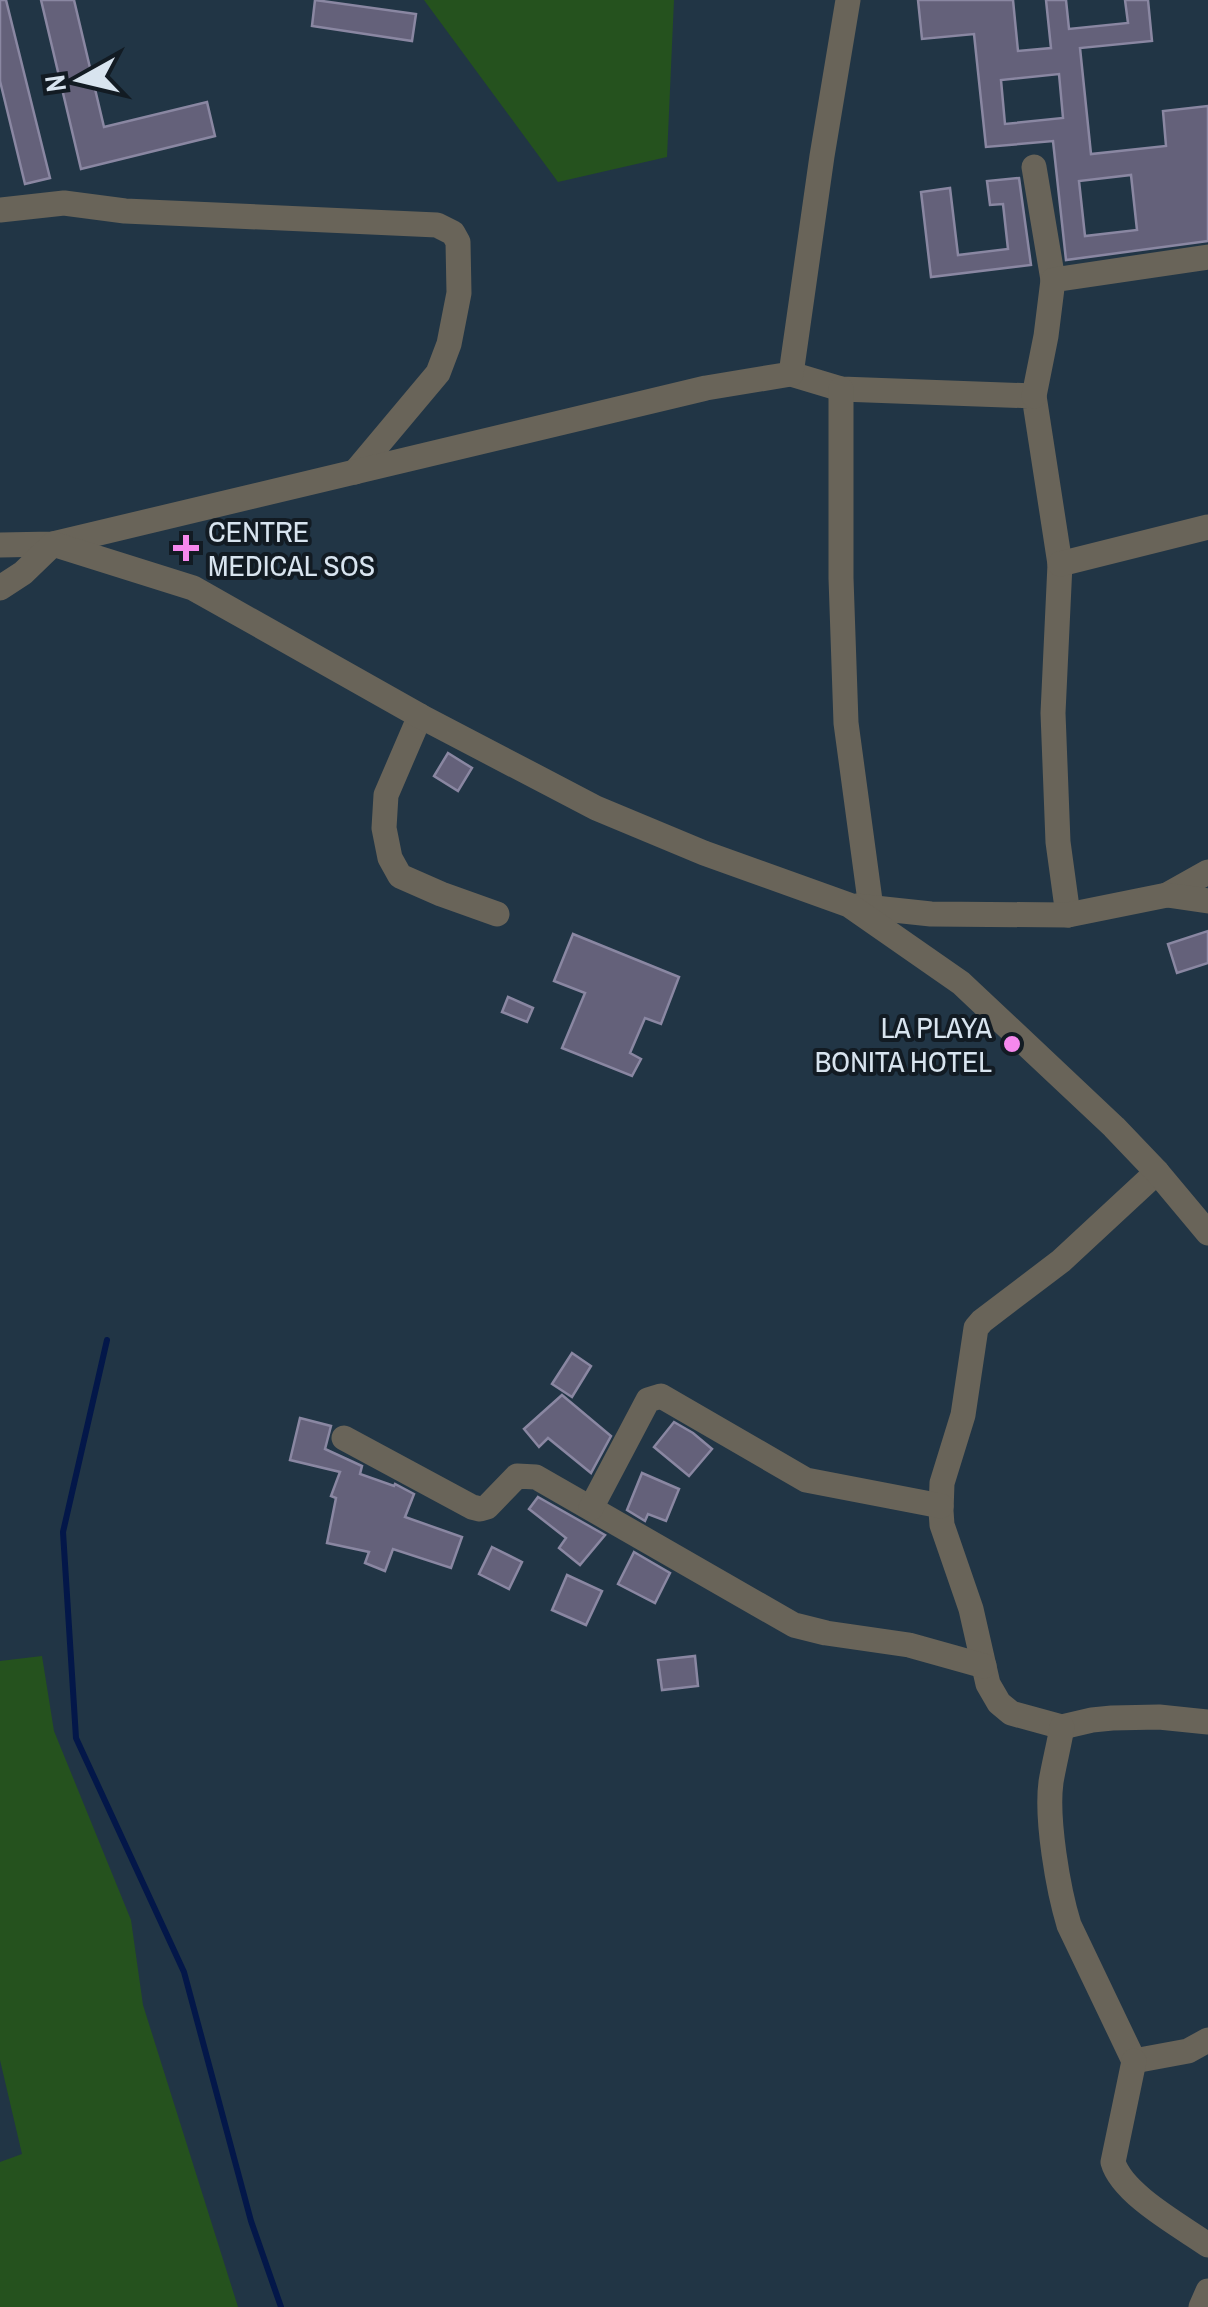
<svg xmlns="http://www.w3.org/2000/svg" width="1208" height="2307" font-family="'Archivo Narrow',sans-serif">
<style>
.green{fill:#25521e}
.lines{fill:none;stroke-linecap:round;stroke-linejoin:round}
.stream{stroke:#031749;stroke-width:6}
.building{fill:#64617a;stroke:#8a87a2;stroke-width:2.5;fill-rule:evenodd}
.minor{stroke:#696459;stroke-width:25}
.tertiary{stroke:#696459;stroke-width:25}
.poi-dot{fill:#f688ed;stroke:#121b23;stroke-width:4}
.labels{text-anchor:middle;dominant-baseline:central;stroke-width:8;stroke-linejoin:round;paint-order:stroke}
.poi-label{font-size:30px;fill:#d8e4ef;stroke:#121b23;text-anchor:start}
</style>
<rect width="100%" height="100%" fill="#213545"/>
<g class="green">
<path d="M424,0H674L667,157L558,182Z"/>
<path d="M42,1656L54,1731L131,1920L143,2005L238,2307H0V2162L22,2154L0,2060V1661Z"/>
</g>
<g class="lines">
<path class="stream" d="M107,1340L63,1532L76,1738L184,1972L251,2221L281,2307"/>
</g>
<g class="building">
<path d="M0,0H6L50,178L25,184L0,81Z"/>
<path d="M41,0H74L104,127L207,102L215,136L81,169Z"/>
<path d="M315,0L416,14L412,41L312,26Z"/>
<path d="M918,0H1013L1018,51L1051,48L1046,0H1066L1069,29L1128,23L1125,0H1148L1152,41L1080,48L1091,154L1166,146L1163,111L1208,106V241L1066,260L1053,141L986,147L974,34L922,39ZM1059,74L1063,118L1005,124L1001,80ZM1131,175L1137,230L1085,236L1079,181Z"/>
<path d="M1019,178L1031,265L931,277L921,192L950,188L958,255L1008,249L1003,204L990,205L987,181Z"/>
<path d="M448,753L472,768L458,791L434,776Z"/>
<path d="M1208,931V963L1177,973L1168,944Z"/>
<path d="M573,934L679,977L661,1024L645,1018L630,1053L641,1059L632,1076L562,1048L585,993L554,981Z"/>
<path d="M508,997L533,1008L527,1022L502,1012Z"/>
<path d="M572,1353L591,1366L572,1397L552,1384Z"/>
<path d="M562,1395L611,1436L591,1473L548,1438L539,1447L524,1429Z"/>
<path d="M300,1418L331,1426L325,1449L362,1466L360,1474L394,1486L395,1484L414,1494L405,1517L462,1537L451,1568L393,1549L385,1571L365,1563L369,1552L327,1543L336,1498L331,1496L340,1472L290,1460Z"/>
<path d="M674,1422L693,1433L712,1449L689,1476L654,1447Z"/>
<path d="M642,1473L679,1489L666,1521L648,1514L645,1521L627,1510Z"/>
<path d="M538,1497L605,1535L580,1565L559,1548L566,1538L529,1509Z"/>
<path d="M492,1547L522,1562L509,1589L479,1574Z"/>
<path d="M634,1552L670,1573L655,1603L618,1584Z"/>
<path d="M567,1575L602,1591L586,1625L552,1610Z"/>
<path d="M695,1656L698,1686L662,1690L658,1660Z"/>
</g>
<g class="lines">
<g class="minor">
<path d="M1034,167L1053,280"/>
<path d="M0,210L64,203L125,211L437,225L453,233L458,242L459,293L449,344L438,373L355,472"/>
<path d="M791,374L841,389L1034,396L1060,564L1053,713L1058,842L1068,915"/>
<path d="M841,389V578L846,723L871,908"/>
<path d="M1034,396L1046,336L1053,280L1208,257"/>
<path d="M1060,564L1208,527"/>
<path d="M420,716L386,795L384,828L390,858L400,876L441,894L497,914"/>
<path d="M1167,895L1208,872"/>
<path d="M856,906L931,914L1068,915L1167,895L1208,901"/>
<path d="M1157,1172L1061,1261L982,1321L976,1328L963,1415L942,1483L941,1511L942,1525L971,1609L988,1684L999,1703L1011,1713L1062,1727L1092,1720L1112,1718L1159,1717L1208,1722"/>
<path d="M344,1438L472,1507L480,1509L487,1507L517,1476L536,1477L794,1625L826,1633L909,1645L984,1666"/>
<path d="M591,1508L648,1400L661,1396L806,1480L941,1506"/>
<path d="M1062,1727C1059,1745 1054,1764 1051,1782C1046,1819 1058,1889 1069,1925L1134,2061L1188,2051L1208,2040"/>
<path d="M1134,2061L1113,2162C1122,2194 1181,2226 1208,2245"/>
<path d="M1201,2307L1208,2291"/>
</g>
<g class="tertiary">
<path d="M0,545L53,544L706,388L791,374L822,156L848,0"/>
<path d="M0,588L23,573L53,544L193,588L420,716L596,808L704,853L849,905L961,983L1114,1127L1157,1172L1208,1233"/>
</g>
</g>
<g class="poi-dot">
<path d="M181 533h10v10h10v10h-10v10h-10v-10h-10v-10h10z"/>
<circle cx="1012" cy="1044" r="10"/>
</g>
<g class="labels">
<g class="poi-label">
<text x="208" y="531">CENTRE<tspan x="208" dy="34">MEDICAL SOS</tspan></text>
<text x="992" y="1027" text-anchor="end">LA PLAYA<tspan x="992" dy="34">BONITA HOTEL</tspan></text>
</g>
</g>
<g transform="translate(80 80) rotate(262)" stroke="#121b23" stroke-width="8" paint-order="stroke">
<path d="M0-8L18 38L0 25L-18 38Z" fill="#d8e4ef"/>
<text y="-15" font-size="28" font-weight="bold" text-anchor="middle" fill="#d8e4ef">N</text>
</g>
</svg>
